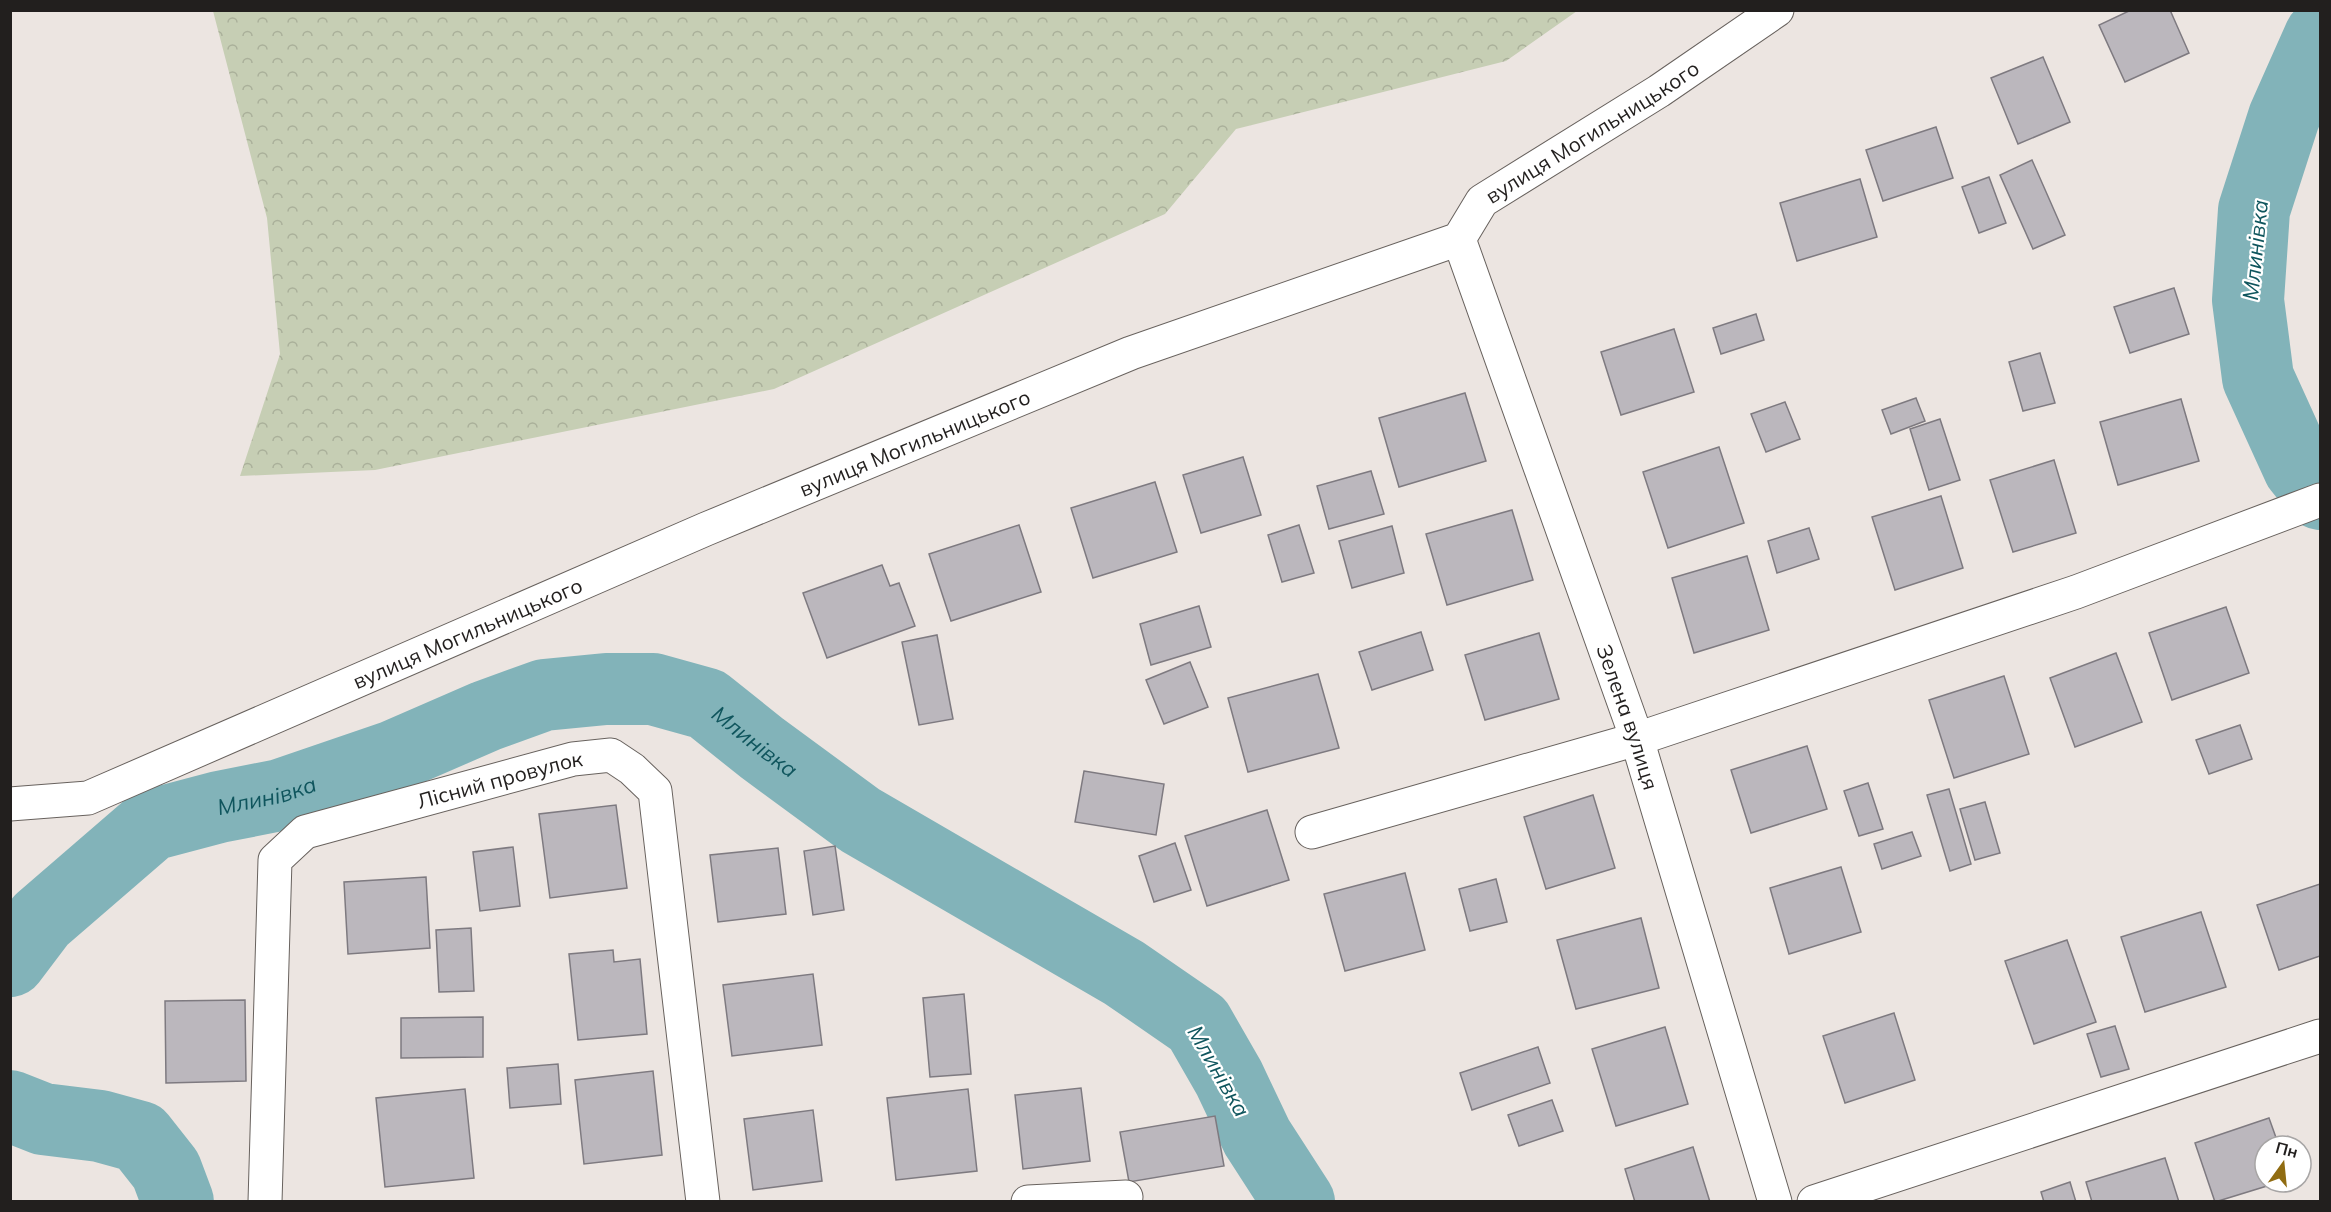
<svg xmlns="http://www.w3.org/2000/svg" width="2331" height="1212" font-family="Mulish,sans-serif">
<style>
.forest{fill:url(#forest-crowns)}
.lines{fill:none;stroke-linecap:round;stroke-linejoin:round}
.river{stroke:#82b3b9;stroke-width:72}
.building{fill:#bbb7bd;stroke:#7e7a80;stroke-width:1.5}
.minor-casing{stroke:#68625e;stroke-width:35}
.minor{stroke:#fff;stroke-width:33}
.labels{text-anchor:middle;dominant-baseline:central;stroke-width:4.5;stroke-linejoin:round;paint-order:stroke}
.street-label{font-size:21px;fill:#221f1e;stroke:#fff}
.water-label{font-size:22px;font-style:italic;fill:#0f555d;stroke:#fff}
</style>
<defs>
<pattern id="forest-crowns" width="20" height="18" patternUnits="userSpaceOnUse" patternTransform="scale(1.5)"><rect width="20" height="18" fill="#c6ceb4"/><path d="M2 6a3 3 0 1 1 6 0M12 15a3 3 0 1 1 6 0" fill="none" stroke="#aab09a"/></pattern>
</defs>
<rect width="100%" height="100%" fill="#ece5e1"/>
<path class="forest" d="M213,11V10L1577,11L1506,61L1236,129L1165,214L774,389L375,470L240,476L280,354L267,218Z"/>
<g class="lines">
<g class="river">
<path d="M2320,36L2284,117L2254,210L2248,300L2258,378L2299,468L2320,494"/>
<path id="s1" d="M10,961L41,920L151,825L219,807L280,795L394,756L486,716L544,695L606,689H653L707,704L762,748L860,820L1124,973L1198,1024L1229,1078L1257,1137L1299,1202"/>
<path d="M10,1106L43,1119L100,1126L140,1137L166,1170L178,1202"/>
</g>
</g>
<g class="building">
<path d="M2131,10H2170L2189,53L2125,82L2099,25Z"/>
<path d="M2043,57L2070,122L2018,144L1991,78Z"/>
<path d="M1936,127L1953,178L1883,201L1866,150Z"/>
<path d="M2032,160L2065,235L2033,249L2000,175Z"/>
<path d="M1989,177L2006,223L1979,233L1962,187Z"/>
<path d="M1860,179L1877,237L1797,261L1780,203Z"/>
<path d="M2174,288L2189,334L2130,353L2114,307Z"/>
<path d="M1756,314L1764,340L1721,354L1713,328Z"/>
<path d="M1674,329L1694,392L1621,415L1601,352Z"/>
<path d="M2040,353L2055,403L2023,411L2009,362Z"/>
<path d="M1465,393L1486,461L1399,487L1379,418Z"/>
<path d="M1916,398L1925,421L1891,434L1882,410Z"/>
<path d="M2181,399L2199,461L2118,485L2100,422Z"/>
<path d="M1785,402L1800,439L1766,452L1751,414Z"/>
<path d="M1940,419L1960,480L1929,490L1910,429Z"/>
<path d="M1719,447L1744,523L1668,548L1643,472Z"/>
<path d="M1243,457L1261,515L1201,533L1183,475Z"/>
<path d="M2054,460L2076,533L2013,552L1990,480Z"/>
<path d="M1371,471L1384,514L1329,529L1317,486Z"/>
<path d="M1155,482L1177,552L1093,578L1071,508Z"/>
<path d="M1941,496L1963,568L1895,590L1872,517Z"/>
<path d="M1512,510L1533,580L1447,605L1426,534Z"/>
<path d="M1019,525L1041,592L951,621L929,554Z"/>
<path d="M1299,525L1314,573L1282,582L1268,535Z"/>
<path d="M1392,526L1404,573L1352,588L1339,541Z"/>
<path d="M1809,528L1819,559L1777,573L1768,541Z"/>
<path d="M1747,556L1769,630L1694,653L1672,578Z"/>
<path d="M882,565L890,586L899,583L915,626L827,658L803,593Z"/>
<path d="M1199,606L1211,647L1151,665L1140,624Z"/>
<path d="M2226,607L2249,673L2172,700L2149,633Z"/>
<path d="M1421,632L1433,670L1372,690L1359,652Z"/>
<path d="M1539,633L1559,699L1485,720L1465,655Z"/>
<path d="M937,635L953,719L919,725L902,642Z"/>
<path d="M2116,653L2142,722L2075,747L2050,678Z"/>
<path d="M1190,662L1208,707L1164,724L1146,680Z"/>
<path d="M1318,674L1339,748L1248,772L1228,698Z"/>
<path d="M2004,676L2029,754L1954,778L1929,700Z"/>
<path d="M2240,725L2252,759L2209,774L2196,740Z"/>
<path d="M1807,746L1827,809L1751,833L1731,770Z"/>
<path d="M1084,771L1164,784L1156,835L1075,822Z"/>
<path d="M1868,783L1883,829L1859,836L1844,791Z"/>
<path d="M1949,789L1971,864L1950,871L1927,795Z"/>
<path d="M1593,795L1615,868L1546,889L1524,817Z"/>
<path d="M1985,802L2000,853L1975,860L1960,809Z"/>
<path d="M616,805L627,888L550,898L539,814Z"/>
<path d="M1267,810L1289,880L1207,906L1185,836Z"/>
<path d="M1912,832L1921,856L1882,869L1874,844Z"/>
<path d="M1175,843L1191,890L1154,902L1139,856Z"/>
<path d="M835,846L844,910L813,915L804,851Z"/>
<path d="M513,847L520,906L480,911L473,852Z"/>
<path d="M778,848L786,914L718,922L710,855Z"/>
<path d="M1841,867L1861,932L1789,954L1770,888Z"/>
<path d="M1405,873L1425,950L1345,971L1324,894Z"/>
<path d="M426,877L430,948L348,954L344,882Z"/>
<path d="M1496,879L1507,922L1470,931L1459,889Z"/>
<path d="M2320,884V956L2279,970L2257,905Z"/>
<path d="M2201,912L2226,987L2145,1012L2121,937Z"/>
<path d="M1641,918L1659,988L1576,1009L1557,940Z"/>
<path d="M471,928L474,991L439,992L436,930Z"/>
<path d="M2067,940L2096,1022L2034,1044L2005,961Z"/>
<path d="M613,950L614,962L640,959L647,1034L578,1040L569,954Z"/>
<path d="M813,974L822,1045L732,1056L723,985Z"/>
<path d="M964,994L971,1074L930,1077L923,998Z"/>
<path d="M245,1000L246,1081L166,1083L165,1001Z"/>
<path d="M1894,1013L1915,1080L1845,1103L1823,1036Z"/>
<path d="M483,1017V1057L401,1058V1018Z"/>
<path d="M2115,1026L2129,1069L2101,1077L2087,1034Z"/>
<path d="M1665,1027L1688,1104L1616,1126L1592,1049Z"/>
<path d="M1538,1047L1550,1083L1472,1110L1460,1073Z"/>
<path d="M558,1064L561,1104L510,1108L507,1068Z"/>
<path d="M653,1071L662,1155L584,1164L575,1080Z"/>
<path d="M1081,1088L1090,1161L1023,1169L1015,1095Z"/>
<path d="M465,1089L474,1178L385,1187L376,1098Z"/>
<path d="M968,1089L977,1171L896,1180L887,1098Z"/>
<path d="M1552,1100L1563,1131L1519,1146L1508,1115Z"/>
<path d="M813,1110L822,1181L753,1190L744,1119Z"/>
<path d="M1215,1116L1224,1166L1129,1182L1120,1132Z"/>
<path d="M2269,1118L2279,1146H2265V1182H2280L2215,1202L2195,1143Z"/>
<path d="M1693,1147L1710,1202H1635L1625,1169Z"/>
<path d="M2165,1158L2179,1202H2092L2086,1182Z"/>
<path d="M2070,1182L2076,1202H2044L2041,1192Z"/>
</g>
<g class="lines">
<defs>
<g id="minor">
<path id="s2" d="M1459,239L1637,739L1775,1202"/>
<path id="s3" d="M10,804L88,798L706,529L1131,353L1459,239L1482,201L1659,91L1777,10"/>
<path d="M1312,832L1637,739L2076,592L2320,500"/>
<path id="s4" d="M265,1202L275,860L305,832L573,759L611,755L632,769L655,791L703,1202"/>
<path d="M1028,1202L1126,1197"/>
<path d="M1814,1202L2320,1036"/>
</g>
</defs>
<use href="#minor" class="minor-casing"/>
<use href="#minor" class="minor"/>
</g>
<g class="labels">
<g class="street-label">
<text stroke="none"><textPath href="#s3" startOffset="1734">вулиця Могильницького</textPath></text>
<text stroke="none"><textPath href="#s3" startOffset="978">вулиця Могильницького</textPath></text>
<text stroke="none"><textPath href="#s3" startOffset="492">вулиця Могильницького</textPath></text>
<text stroke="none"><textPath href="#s2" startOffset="507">Зелена вулиця</textPath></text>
<text stroke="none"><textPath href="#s4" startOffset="585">Лісний провулок</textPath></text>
</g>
<g class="water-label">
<text transform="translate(2255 250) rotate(-84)">Млинівка</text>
<text stroke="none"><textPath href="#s1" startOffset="838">Млинівка</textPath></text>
<text stroke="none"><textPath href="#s1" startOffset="316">Млинівка</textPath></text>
<text transform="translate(1219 1071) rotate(60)">Млинівка</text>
</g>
</g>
<rect width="2331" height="1212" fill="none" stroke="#221f1e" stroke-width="24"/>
<g transform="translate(2283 1164) rotate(15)"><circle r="28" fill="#ffffff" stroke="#a7a5a5" stroke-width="1.5"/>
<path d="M0-4.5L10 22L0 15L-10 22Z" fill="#906c12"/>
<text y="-9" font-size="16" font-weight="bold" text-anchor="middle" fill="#221f1e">Пн</text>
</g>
</svg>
